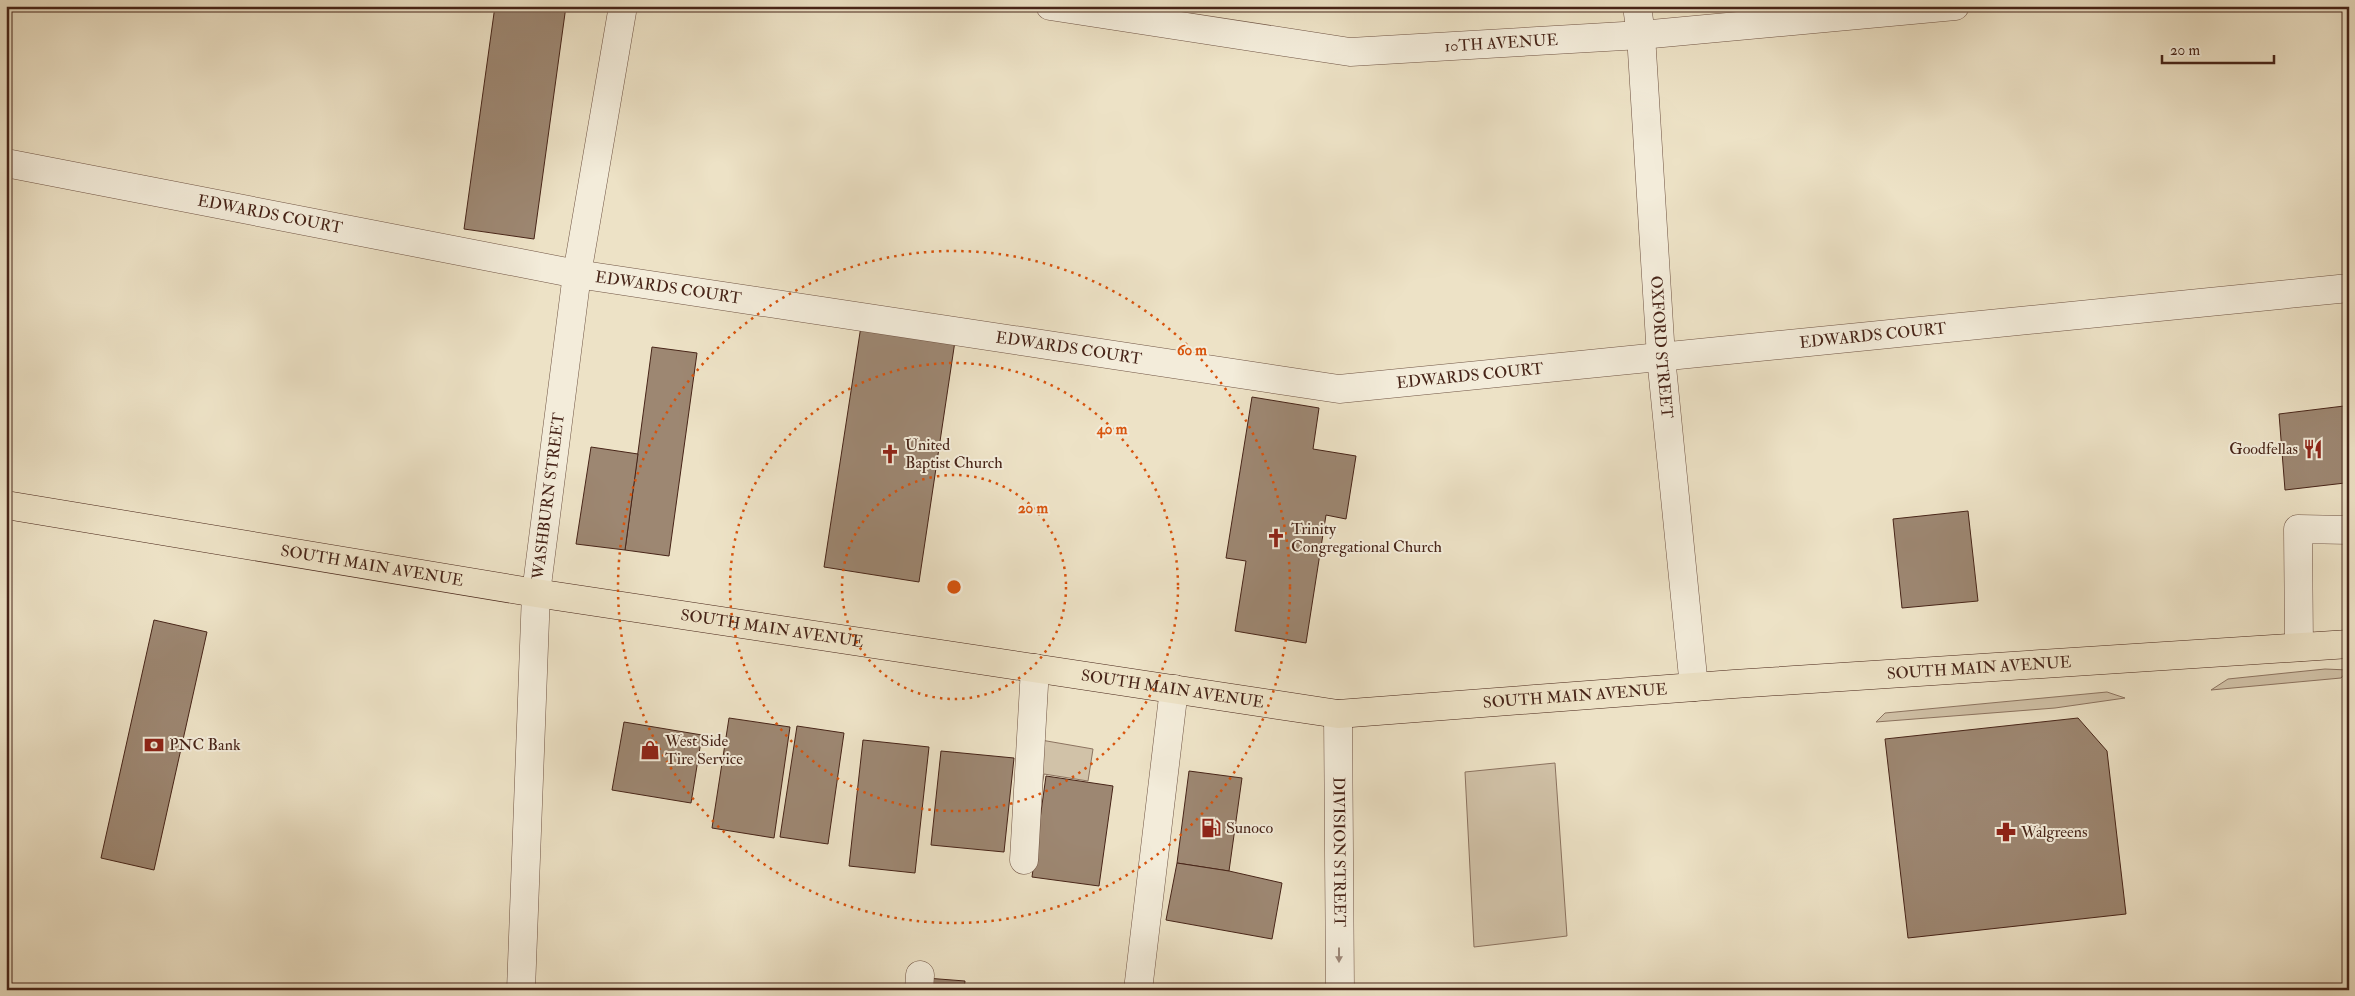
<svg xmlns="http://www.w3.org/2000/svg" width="2355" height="996" font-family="'IM FELL Double Pica',serif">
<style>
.green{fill:#d1c2a8;stroke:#8c7360}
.building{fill:#9d8772;stroke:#472418}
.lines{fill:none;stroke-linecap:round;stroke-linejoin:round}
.minor-casing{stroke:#705444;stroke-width:29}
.major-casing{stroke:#472418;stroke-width:29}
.minor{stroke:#f3ecda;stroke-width:28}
.major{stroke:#ede2c6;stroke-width:28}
.oneway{fill:#9d8879}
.ring{fill:none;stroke:#d8540d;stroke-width:2.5;stroke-dasharray:2.5 5}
.labels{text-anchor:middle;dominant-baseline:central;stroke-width:4;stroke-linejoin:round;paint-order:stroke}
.street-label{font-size:16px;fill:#472418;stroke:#f3ecda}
.poi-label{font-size:16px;fill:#472418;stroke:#f3ecda;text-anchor:start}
.centre{fill:#d8540d;stroke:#f3ecda;stroke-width:2.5}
.ring-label{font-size:15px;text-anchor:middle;font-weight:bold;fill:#d8540d;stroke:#f3ecda;stroke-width:4;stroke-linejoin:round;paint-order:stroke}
</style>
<rect width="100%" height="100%" fill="#ede2c6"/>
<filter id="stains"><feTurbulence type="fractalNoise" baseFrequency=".004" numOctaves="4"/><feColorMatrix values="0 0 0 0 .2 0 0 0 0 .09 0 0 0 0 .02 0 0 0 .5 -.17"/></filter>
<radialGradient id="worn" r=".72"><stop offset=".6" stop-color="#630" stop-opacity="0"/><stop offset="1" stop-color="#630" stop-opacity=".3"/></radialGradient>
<g class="green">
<path d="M2325,669L2348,670L2341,678L2211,690L2228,679Z"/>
<path d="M2107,692L2125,698L2055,708L1876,722L1885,713Z"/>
<path d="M1041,740L1093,749L1088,781L1044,774L1041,793Z"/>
<path d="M1555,763L1567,936L1474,947L1465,772Z"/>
</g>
<g class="building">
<path d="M495,6H566L534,239L464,229Z"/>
<path d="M861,326L955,341L919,582L824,567Z"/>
<path d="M652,347L697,353L669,556L625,550Z"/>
<path d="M1252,397L1319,408L1313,449L1356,456L1346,519L1326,515L1306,643L1235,631L1246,561L1226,558Z"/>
<path d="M2344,406L2345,483L2285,490L2279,414Z"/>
<path d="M591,447L638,454L625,550L576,544Z"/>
<path d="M1968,511L1978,601L1902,608L1893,519Z"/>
<path d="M154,620L207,632L154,870L101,858Z"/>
<path d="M729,718L790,727L774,838L712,828Z"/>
<path d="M2078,718L2107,751L2126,914L1908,938L1885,739Z"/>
<path d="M624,722L702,735L691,803L612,790Z"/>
<path d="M797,726L844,733L828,844L780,837Z"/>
<path d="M863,740L929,747L915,873L849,866Z"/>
<path d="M941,751L1014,758L1004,852L931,845Z"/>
<path d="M1189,771L1242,778L1229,871L1177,863Z"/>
<path d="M1046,776L1113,786L1099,886L1032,877Z"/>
<path d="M1177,863L1229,871L1282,883L1272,939L1166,920Z"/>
<path d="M926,978L965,981L964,990H925Z"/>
</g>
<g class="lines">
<defs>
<g id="minor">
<path id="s1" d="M1050,6L1350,52L1641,35L1955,6"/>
<path id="s2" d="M1637,6L1641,35L1661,357L1694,687"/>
<path id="s3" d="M6,163L577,274L1339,389L2349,288"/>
<path d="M2299,647L2298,529L2349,530"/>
<path id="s4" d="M1338,714L1340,990"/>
<path d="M1024,860L1035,668"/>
<path id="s5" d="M521,990L536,593L577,274L623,6"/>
<path d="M919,990L920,975"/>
<path d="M1138,990L1174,689"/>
</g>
<g id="major">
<path id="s6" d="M6,505L536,593L1338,714L1734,684L2349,644"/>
</g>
</defs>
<use href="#minor" class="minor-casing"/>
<use href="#major" class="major-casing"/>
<use href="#minor" class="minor"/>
<use href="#major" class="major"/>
</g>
<defs><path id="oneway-solid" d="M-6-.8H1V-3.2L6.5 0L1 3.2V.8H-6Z" transform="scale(1.25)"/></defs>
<use class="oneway" href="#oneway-solid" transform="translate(1339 955) rotate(90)"/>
<g class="ring">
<circle cx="954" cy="587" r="112"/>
<circle cx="954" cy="587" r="224"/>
<circle cx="954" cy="587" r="336"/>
</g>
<defs>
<symbol id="restaurant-bare" viewBox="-9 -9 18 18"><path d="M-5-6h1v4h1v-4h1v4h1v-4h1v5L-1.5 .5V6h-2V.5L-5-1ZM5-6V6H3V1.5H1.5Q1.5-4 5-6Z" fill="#8f2418" stroke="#f3ecda" stroke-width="2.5" paint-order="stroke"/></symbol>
<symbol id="church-bare" viewBox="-9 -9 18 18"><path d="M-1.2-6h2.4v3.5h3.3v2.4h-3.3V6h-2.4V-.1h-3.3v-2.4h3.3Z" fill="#8f2418" stroke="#f3ecda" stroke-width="2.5" paint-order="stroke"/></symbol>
<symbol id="bank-bare" viewBox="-9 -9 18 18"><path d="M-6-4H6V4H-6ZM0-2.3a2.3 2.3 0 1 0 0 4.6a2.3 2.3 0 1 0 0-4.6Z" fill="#8f2418" stroke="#f3ecda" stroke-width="2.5" paint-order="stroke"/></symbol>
<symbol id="shop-bare" viewBox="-9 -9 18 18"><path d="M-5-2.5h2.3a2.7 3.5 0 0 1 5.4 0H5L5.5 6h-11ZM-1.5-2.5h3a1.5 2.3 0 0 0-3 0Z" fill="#8f2418" stroke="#f3ecda" stroke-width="2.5" paint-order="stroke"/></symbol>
<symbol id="fuel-bare" viewBox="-9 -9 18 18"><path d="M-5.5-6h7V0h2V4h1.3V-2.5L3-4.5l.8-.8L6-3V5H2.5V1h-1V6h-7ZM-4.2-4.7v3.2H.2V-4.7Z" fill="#8f2418" stroke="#f3ecda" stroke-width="2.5" paint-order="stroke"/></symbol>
<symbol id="pharmacy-bare" viewBox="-9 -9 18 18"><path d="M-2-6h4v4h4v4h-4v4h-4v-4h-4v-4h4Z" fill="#8f2418" stroke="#f3ecda" stroke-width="2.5" paint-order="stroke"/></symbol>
</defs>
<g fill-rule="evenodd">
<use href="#restaurant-bare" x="2299" y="435" width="28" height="28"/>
<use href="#church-bare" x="876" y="440" width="28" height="28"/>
<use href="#church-bare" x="1262" y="524" width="28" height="28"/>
<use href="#bank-bare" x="140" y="731" width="28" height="28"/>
<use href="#shop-bare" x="636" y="736" width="28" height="28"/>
<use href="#fuel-bare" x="1197" y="814" width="28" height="28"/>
<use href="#pharmacy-bare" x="1992" y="818" width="28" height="28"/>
</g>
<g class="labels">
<g class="street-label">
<text stroke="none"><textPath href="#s1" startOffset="455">10TH AVENUE</textPath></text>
<text stroke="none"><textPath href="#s3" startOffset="269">EDWARDS COURT</textPath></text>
<text stroke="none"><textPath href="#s3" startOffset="674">EDWARDS COURT</textPath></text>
<text stroke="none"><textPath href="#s3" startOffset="1889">EDWARDS COURT</textPath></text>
<text stroke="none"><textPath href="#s2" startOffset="342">OXFORD STREET</textPath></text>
<text stroke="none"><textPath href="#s3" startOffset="1079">EDWARDS COURT</textPath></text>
<text stroke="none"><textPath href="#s3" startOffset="1484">EDWARDS COURT</textPath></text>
<text stroke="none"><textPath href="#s5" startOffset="495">WASHBURN STREET</textPath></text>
<text stroke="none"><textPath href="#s6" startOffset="371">SOUTH MAIN AVENUE</textPath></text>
<text stroke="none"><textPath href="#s6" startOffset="776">SOUTH MAIN AVENUE</textPath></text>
<text stroke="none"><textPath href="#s6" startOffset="1991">SOUTH MAIN AVENUE</textPath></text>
<text stroke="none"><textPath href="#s6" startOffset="1181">SOUTH MAIN AVENUE</textPath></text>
<text stroke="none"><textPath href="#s6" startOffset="1586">SOUTH MAIN AVENUE</textPath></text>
<text stroke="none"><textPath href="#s4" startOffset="138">DIVISION STREET</textPath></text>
</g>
<g class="poi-label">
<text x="905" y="445">United<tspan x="905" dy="18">Baptist Church</tspan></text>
<text x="2298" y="449" text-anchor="end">Goodfellas</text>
<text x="1291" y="529">Trinity<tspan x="1291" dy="18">Congregational Church</tspan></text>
<text x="665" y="741">West Side<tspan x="665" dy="18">Tire Service</tspan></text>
<text x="169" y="745">PNC Bank</text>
<text x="1226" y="828">Sunoco</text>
<text x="2021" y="832">Walgreens</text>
</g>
</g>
<circle cx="954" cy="587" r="8" class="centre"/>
<g class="ring-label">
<text x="1192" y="355">60 m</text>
<text x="1112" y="434">40 m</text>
<text x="1033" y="513">20 m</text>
</g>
<rect width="2355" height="996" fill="none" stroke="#ede2c6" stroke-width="25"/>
<rect x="8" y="8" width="2340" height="981" fill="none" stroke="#472418" stroke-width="2.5"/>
<rect x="12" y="12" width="2330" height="971" fill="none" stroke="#472418"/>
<path d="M2162 55v8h112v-8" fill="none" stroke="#472418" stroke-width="2.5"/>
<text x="2170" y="55" font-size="15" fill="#472418" stroke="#f3ecda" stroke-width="4" paint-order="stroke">20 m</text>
<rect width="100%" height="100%" filter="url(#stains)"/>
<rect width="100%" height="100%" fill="url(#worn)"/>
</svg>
